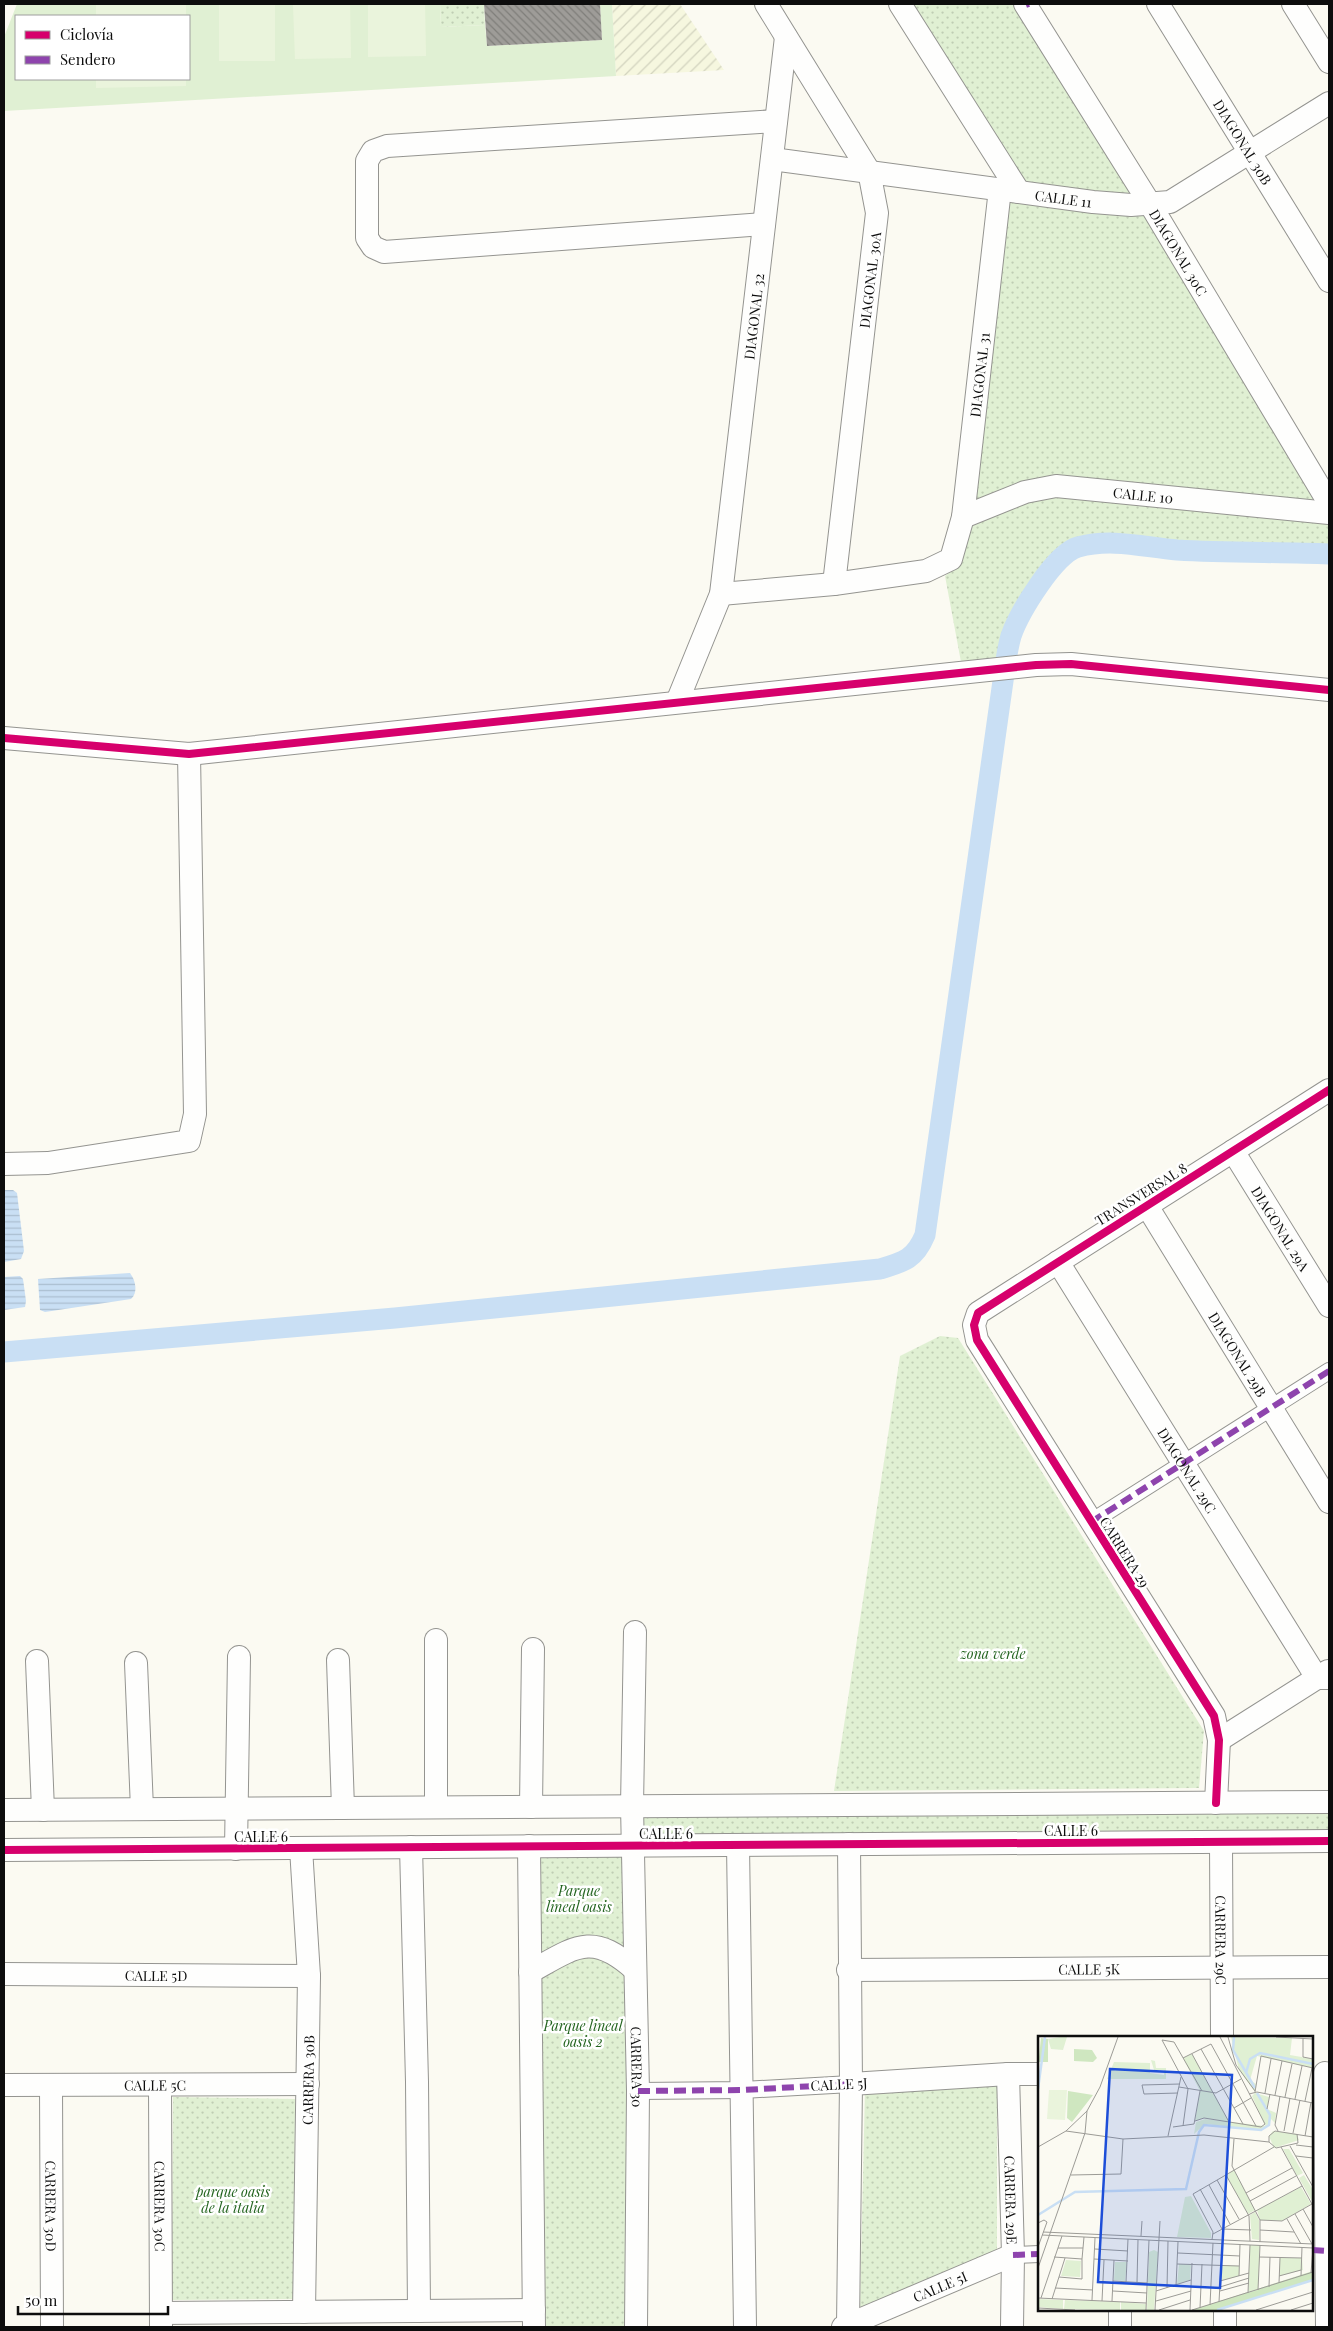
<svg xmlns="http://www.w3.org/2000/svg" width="1333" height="2331" font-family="'Playfair Display',serif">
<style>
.farmland{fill:url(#farmland-furrows)}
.grass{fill:#e0f0d3;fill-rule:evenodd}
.park{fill:url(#park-dots)}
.pitch{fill:#eaf4dc}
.water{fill:url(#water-rules)}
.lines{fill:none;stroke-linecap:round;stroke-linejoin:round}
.canal{stroke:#c9dff4;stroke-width:21}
.building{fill:url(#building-back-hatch)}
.pedestrian-casing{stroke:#949490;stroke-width:18}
.minor-casing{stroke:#949490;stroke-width:24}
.pedestrian{stroke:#fefefd;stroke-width:16}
.minor{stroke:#fefefd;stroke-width:22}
.quiet{stroke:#8e44ad;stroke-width:6;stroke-dasharray:12 6;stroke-linecap:butt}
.cycleway-casing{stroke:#fff;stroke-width:11}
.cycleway{stroke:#d6006c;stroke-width:8}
.labels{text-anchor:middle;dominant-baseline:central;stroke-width:5;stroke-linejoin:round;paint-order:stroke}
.street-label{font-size:14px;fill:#0d0d0d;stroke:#fff}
.park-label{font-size:14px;font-style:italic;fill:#23641f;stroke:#fff}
.inset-river{fill:none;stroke:#c9dff4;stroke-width:2.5}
.inset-road{fill:none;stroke:#9c9b96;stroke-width:1}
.view{fill:#1d4ed8;fill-opacity:0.15;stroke:#1d4ed8;stroke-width:2.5}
.inset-edge{fill:none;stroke:#0d0d0d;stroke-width:2.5}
</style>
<defs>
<pattern id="farmland-furrows" width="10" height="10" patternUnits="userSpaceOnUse" patternTransform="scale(1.25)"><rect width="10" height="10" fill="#f6f7df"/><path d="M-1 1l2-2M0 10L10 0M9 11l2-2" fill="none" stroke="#d2d3be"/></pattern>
<pattern id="park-dots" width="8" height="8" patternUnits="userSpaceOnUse" patternTransform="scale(1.25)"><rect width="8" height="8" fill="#e0f0d3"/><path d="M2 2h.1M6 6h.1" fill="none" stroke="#bfcdb4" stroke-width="1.8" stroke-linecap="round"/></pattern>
<pattern id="water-rules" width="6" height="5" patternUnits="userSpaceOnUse" patternTransform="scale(1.25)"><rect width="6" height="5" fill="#c9dff4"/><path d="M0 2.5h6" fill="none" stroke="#abbed0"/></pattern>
<pattern id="building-back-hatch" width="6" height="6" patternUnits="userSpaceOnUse" patternTransform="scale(1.25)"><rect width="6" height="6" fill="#9e9c98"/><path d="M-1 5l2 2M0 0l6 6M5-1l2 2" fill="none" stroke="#7f7e7a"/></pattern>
</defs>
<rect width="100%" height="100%" fill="#fbfaf2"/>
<path class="farmland" d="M612,4H680L724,70L616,76Z"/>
<path class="grass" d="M17,4H440L441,27L485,25L487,46L602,40L600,4H612L616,76L4,111V37ZM16,16H189V79H16Z"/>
<g class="park">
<path d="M440,4H484L485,25L441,27Z"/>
<path d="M900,4H1025L1329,503L1056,486L963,517L1000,189L1018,192Z"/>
<path d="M1065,495L1329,521V551L1177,549L1116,542L1076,546L1055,556L1041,573L1008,631L1002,659L961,662L945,576L950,572L969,528L1013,506Z"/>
<path d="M940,1336L958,1338L1204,1731L1199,1788L834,1791L900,1356Z"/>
<path d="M1329,1802V1841L632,1854V1806Z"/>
<path d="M533,1852L629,1857L631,1962L613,1946L533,1966Z"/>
<path d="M603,1954L630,1974L627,2327H544L535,1977L555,1964Z"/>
<path d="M997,2086V2254L860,2309L865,2088Z"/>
<path d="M173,2097L295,2099L294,2299L172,2300Z"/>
</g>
<g class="pitch">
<rect x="96" y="4" width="90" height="12"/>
<rect x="219" y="4" width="56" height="57"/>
<path d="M293,4H350L351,58L295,59Z"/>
<path d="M368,4H425L426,56L368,57Z"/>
<path d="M96,79H186V86L96,88Z"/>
</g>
<g class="water">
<path d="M4,1190H13L17,1193L24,1251L21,1259L4,1262Z"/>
<path d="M130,1273C136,1281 138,1293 131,1299L45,1312L40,1310L38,1279Z"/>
<path d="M4,1277L20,1276L23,1279L26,1301L25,1307L4,1310Z"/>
</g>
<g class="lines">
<path class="canal" d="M4,1352L395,1318L880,1269C904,1262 915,1259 925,1235L1003,681C1005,666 1007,650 1011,636C1019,613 1055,553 1078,547C1112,538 1143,547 1177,550C1227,553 1279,552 1329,554"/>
</g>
<path class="building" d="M484,4H600L602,40L487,46Z"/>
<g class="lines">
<defs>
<g id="pedestrian">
<path d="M1091,1522L1329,1371"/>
<path d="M638,2091L743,2090L851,2084"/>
<path d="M1013,2255L1039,2254"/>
</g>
<g id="minor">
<path d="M766,4L869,171L877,213L834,584"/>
<path d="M900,4L1019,192"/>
<path id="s1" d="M1025,4L1150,204L1329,503"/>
<path id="s2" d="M1158,4L1329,281"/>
<path d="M1293,4L1329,62"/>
<path id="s3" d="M772,159L1093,202L1131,205L1170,202L1329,103"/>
<path d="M764,224L384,252L373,247L367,238V161L373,151L387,146L776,121"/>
<path id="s4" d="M963,517L1025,492L1056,486L1329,513"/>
<path id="s5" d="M721,594L834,584L926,571L951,559L963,517L1000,189"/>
<path id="s6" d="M677,702L721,594L786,37"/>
<path d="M4,738L189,754L1036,665L1071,664L1329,690"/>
<path id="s7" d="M1233,1151L1329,1306"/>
<path d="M4,1164L48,1163L189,1141L195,1114L189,754"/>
<path id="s8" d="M1147,1206L1329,1502"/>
<path id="s9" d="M1058,1262L1317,1678H1329"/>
<path id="s10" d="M635,1632L632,1806L638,2091L636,2327"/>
<path d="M338,1660L343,1808"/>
<path d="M37,1661L43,1810"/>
<path d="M136,1663L142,1809"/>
<path d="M1219,1740L1328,1671"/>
<path d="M1216,1803L1219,1740L1214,1716L977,1340L974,1325L978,1313L1329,1090"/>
<path d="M436,1807V1640"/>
<path d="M531,1807L533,1649"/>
<path d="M4,1810L1329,1802"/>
<path id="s11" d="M1221,1842L1222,2037"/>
<path d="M738,1845L745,2327"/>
<path d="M529,1846L534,2327"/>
<path d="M411,1847L417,2082L419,2311"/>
<path d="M301,1848L309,1976L304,2312"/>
<path d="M236,1849L239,1657"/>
<path d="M4,1850L1329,1841"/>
<path id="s12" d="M848,1970L1329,1967"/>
<path d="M530,1972C575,1947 592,1931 635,1970"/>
<path id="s13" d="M4,1974L309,1976"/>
<path d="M1325,2073L1327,2327"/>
<path id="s14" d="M1008,2074L1013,2255L1012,2327"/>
<path d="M851,2084L1008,2074H1039"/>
<path id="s15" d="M4,2085L308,2084"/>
<path id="s16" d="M51,2085L52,2327"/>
<path id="s17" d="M160,2085L161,2326"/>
<path d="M1120,2310V2327"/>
<path d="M1225,2310V2327"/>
<path d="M161,2313L534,2310"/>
<path d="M848,2325L851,2084L849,1844"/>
<path id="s18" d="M843,2327L1013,2255"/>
</g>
</defs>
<use href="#pedestrian" class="pedestrian-casing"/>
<use href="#minor" class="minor-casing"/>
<use href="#pedestrian" class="pedestrian"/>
<use href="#minor" class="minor"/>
<g class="quiet">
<path d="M1026,5L1029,4"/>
<path d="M1091,1522L1329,1371"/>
<path d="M638,2091L743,2090L851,2084"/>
<path d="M1312,2250L1327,2251"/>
<path d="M1013,2255L1039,2254"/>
</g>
<defs>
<g id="cycleway">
<path d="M4,738L189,754L1036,665L1071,664L1329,690"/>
<path d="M1216,1803L1219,1740L1214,1716L977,1340L974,1325L978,1313L1329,1090"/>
<path d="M4,1850L1329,1841"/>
</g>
</defs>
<use href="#cycleway" class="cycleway-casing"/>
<use href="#cycleway" class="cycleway"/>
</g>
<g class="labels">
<g class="street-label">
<text stroke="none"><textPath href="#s2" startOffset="162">DIAGONAL 30B</textPath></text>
<text stroke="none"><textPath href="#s3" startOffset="294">CALLE 11</textPath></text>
<text stroke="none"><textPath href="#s1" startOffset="292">DIAGONAL 30C</textPath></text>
<text transform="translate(870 280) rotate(-83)">DIAGONAL 30A</text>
<text stroke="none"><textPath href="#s6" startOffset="396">DIAGONAL 32</textPath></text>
<text stroke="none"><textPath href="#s5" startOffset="421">DIAGONAL 31</textPath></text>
<text stroke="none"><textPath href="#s4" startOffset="186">CALLE 10</textPath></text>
<text transform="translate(1141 1194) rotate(-32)">TRANSVERSAL 8</text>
<text stroke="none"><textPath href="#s7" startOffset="91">DIAGONAL 29A</textPath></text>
<text stroke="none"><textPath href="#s8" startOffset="174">DIAGONAL 29B</textPath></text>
<text stroke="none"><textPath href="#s9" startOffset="245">DIAGONAL 29C</textPath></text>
<text transform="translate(1125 1552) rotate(58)">CARRERA 29</text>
<text x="1071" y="1830">CALLE 6</text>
<text x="666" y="1833">CALLE 6</text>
<text x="261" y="1836">CALLE 6</text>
<text stroke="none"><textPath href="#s11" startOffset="98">CARRERA 29C</textPath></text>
<text stroke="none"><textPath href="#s12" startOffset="241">CALLE 5K</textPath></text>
<text stroke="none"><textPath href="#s13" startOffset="152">CALLE 5D</textPath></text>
<text stroke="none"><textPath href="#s10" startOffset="435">CARRERA 30</textPath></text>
<text transform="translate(308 2080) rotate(-89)">CARRERA 30B</text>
<text transform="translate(839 2084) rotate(-3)">CALLE 5J</text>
<text stroke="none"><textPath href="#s15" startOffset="151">CALLE 5C</textPath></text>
<text stroke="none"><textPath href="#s14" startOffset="126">CARRERA 29E</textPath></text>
<text stroke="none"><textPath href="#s16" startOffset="121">CARRERA 30D</textPath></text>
<text stroke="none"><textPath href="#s17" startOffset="121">CARRERA 30C</textPath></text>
<text stroke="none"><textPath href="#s18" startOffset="105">CALLE 5I</textPath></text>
</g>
<g class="park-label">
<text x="993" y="1653">zona verde</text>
<text x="579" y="1890">Parque<tspan x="579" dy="16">lineal oasis</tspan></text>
<text x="583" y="2025">Parque lineal<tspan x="583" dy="16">oasis 2</tspan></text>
<text x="233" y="2191">parque oasis<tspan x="233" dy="16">de la italia</tspan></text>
</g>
</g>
<g transform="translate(1038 2036)">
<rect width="275" height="275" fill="#fbfaf2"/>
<path d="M193,1L254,2L252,19L275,23V32L219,20L212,44L218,48L217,56L201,34ZM113,24L117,25L118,32H128V43H69L76,26L112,27V37L126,39V34H116Z" fill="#e0f0d3"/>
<path d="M3,2L10,3V26H0V30ZM36,13L54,14L59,22L55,26L36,25ZM30,55L55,59L34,86L29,82ZM275,235V244L179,274H154Z" fill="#cfe7c0"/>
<path d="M22,1H37H29L25,14L13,13L10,3ZM154,18L191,86L166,82L157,85L162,55L145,22ZM217,57L231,61L229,73L238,77L237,87L233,83L230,90L223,94L167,88L156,98L158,86L167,83L227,90L214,60ZM235,95L259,98L261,104L236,112L231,100ZM245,113H251L265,137L259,140ZM196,134L217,174L210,178L188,139ZM266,139L275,154V167L261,142ZM263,151L273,168L244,185L222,184L219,174ZM153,160L173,197V202L139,201L147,161ZM217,176L221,184V204L214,203L212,179ZM212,209H222L220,254L210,257ZM116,214L120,216L116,274H109L111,216ZM242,222H264L265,234L241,240ZM28,224L43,225L42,241L23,240ZM77,226H89L87,245L76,244ZM141,228H153L152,244L139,248ZM183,229L201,230V240L182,245ZM0,263L25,264V273L0,271ZM27,264L82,266V274L26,273ZM83,266L108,268V274H83Z" fill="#e0f0d3"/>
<path d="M11,54H29L27,84L9,83Z" fill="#eaf4dc"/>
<path class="inset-river" d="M196,1L195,14L217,52M208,37L212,23L222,17L275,28M0,53L7,1M0,179L37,156L148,153L161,96L166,89L223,94L231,89L232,79L219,57M179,274L275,244"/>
<path class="inset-road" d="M190,1L198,29L217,55M238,1L275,3M265,2V21L275,23M124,4L150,53L145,90M124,4L136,6L164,55M163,13L205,88M154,18L191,86M145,22L173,8L218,90M141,51L178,57L203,43M217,56L223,20L275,32M140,57L106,58L104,49L142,48M227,57L233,23M211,58L219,56L275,67M237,59L244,25M247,61L254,28M257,63L264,30M267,65L274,32M196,72L213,62M229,73L232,58M157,85L166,82L223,91L227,88L182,1M135,91L156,88L162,55M28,95L85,103L166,99L231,106L238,112L260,107L259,98M240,95L237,89L242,60M246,95L252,62M255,97L262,64M130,100L143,41M267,100L273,66M196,103L194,130L222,184V206M231,106V100L237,95L275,101M258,109L275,111M252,110L275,151M0,111L28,95L49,75L62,51L80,1M243,111L275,170M258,120L275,122M33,139L83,138L85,103M188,139L211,180L212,205M179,144L201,183M171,149L192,188M162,153L184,193L213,194M208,157L254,132M212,165L258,140M265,173L275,191M257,178L274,208M249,183L263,208M222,184L244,185L274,168M0,187L6,184L9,186L0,211M222,194L256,196M5,196L275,208M175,198L264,150M4,199L275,212M103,200L104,185M174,204L175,196L155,158L236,111M20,212H45M57,213L90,215M140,217L202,220M16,221L44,223L46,201M221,221L264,222M56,223L90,225M139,228L201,230M0,232L47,97L49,75M273,237L275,212M201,240L202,208M241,240L263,234M263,240L264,211M21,241L44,243V223M75,245L109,247M182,245L211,237M88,246L90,203M99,246L100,204M241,247L242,222M138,250L140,206M182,251L211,242M231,251L232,221M17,252L55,254M129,252L130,205M220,254L222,209M75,255L109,257M118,255L153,244M182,255L211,247M210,257L212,209M0,262L108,267M3,262L24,200M14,263L27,222M54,264L57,202M64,265L66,224M74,265L76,224M118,265L153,255M181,266L183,229M172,269L175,207M0,272L37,274M162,272L164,228M108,274L111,204M117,274L122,185M121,274L152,264M152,274L154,227M154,274L275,236M218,274L275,256M253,274L275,267"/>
<path class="view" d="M72,33L194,39L182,252L60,246Z"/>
<rect width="275" height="275" class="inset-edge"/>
</g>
<rect width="1333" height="2331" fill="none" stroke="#0d0d0d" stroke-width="10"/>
<rect x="15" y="15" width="175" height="65" fill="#ffffff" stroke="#9e9e9e"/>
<rect x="25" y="31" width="25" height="8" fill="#d6006c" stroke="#9e9e9e"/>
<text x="60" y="40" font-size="15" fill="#0d0d0d">Ciclovía</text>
<rect x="25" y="56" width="25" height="8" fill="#8e44ad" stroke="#9e9e9e"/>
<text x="60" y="65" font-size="15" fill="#0d0d0d">Sendero</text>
<path d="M18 2306v8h150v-8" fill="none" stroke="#0d0d0d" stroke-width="2.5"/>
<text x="25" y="2306" font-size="15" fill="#0d0d0d" stroke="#ffffff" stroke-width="4" paint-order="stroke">50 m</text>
</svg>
